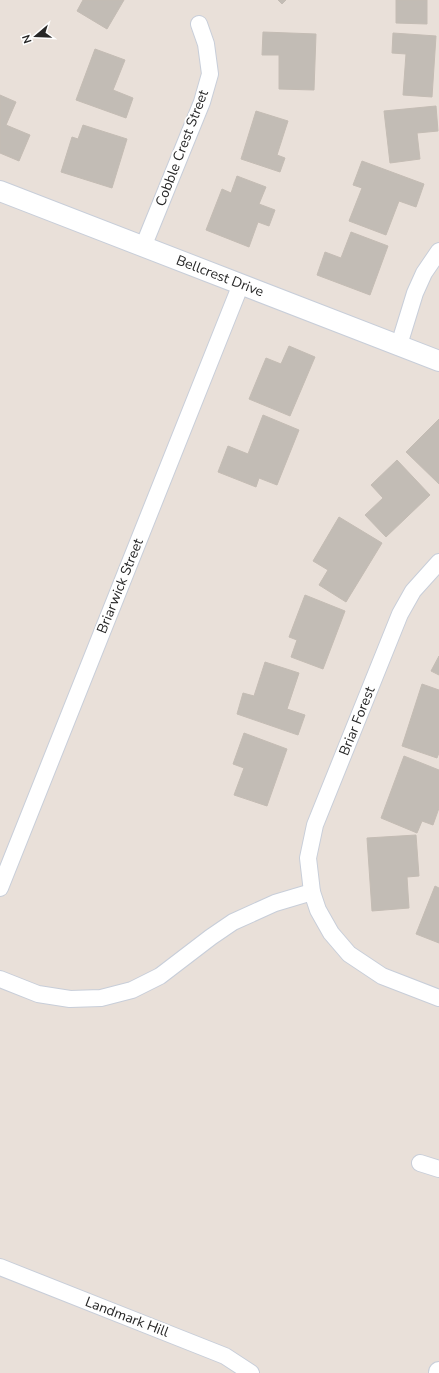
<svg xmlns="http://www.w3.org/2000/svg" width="439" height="1373" font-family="'Nunito Sans',sans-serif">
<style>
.building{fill:#c2bcb5;stroke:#c4bcb4}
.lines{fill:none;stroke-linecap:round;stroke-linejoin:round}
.minor-casing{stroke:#c8ced9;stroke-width:18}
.tertiary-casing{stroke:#c8ced9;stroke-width:22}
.minor{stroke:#fff;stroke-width:16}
.tertiary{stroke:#fff;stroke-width:20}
.labels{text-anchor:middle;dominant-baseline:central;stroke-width:4;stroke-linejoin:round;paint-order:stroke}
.street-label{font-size:14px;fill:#272727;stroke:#fff}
</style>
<rect width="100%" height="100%" fill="#e9e0d9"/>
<g class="building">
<path d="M83,0H124L107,29L77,11Z"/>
<path d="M278,0H286L282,4Z"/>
<path d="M396,0H427V24L396,23Z"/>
<path d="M263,32L316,34L314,90L279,89V55H262Z"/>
<path d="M393,33L436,36L432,97L403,95L406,54L392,53Z"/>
<path d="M95,49L125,60L113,90L133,98L126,118L76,100Z"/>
<path d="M0,95L16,102L6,125L30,135L19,161L0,153Z"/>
<path d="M436,106L438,131L417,133L420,159L390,163L384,111Z"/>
<path d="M256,111L288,121L277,155L285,158L280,172L241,159Z"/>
<path d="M83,125L127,139L112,188L61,172L72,137L78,139Z"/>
<path d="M362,161L424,184L416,207L399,201L386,235L349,221L362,188L353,185Z"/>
<path d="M237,176L266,187L259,204L275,210L269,226L258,222L249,247L206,230L222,189L231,193Z"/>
<path d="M351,232L388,246L370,295L317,275L325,252L341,258Z"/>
<path d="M289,346L315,357L290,416L249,399L266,358L281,364Z"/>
<path d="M263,415L299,430L277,485L259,478L256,487L218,472L228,446L248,454Z"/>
<path d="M439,419V484L406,452Z"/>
<path d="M397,460L430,495L386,537L365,515L383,498L371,485Z"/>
<path d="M339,517L382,543L346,602L319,585L328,570L313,561Z"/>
<path d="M305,595L345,611L323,669L291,657L297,640L289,637Z"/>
<path d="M439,656V675L431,671Z"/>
<path d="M265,662L299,673L287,709L305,715L298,735L237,714L243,693L254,696Z"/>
<path d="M422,684L439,690V753L437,758L402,746Z"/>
<path d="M244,733L287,749L267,806L234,795L244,768L233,764Z"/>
<path d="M404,756L439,770V808L433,825L422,821L417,833L381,818Z"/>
<path d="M416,835L419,876L407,877L409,908L372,911L367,838Z"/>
<path d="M435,886L439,888V943L416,934Z"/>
</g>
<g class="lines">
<defs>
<g id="minor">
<path d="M143,247L202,102L210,74L206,44L199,24"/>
<path d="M399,345L415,293L424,273L439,251"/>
<path d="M439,562L413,591L400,614L315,825L308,858L312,892L318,910L331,933L349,954L382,976L439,998"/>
<path d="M0,888L241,284"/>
<path d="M0,979L38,994L70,999L101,998L132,990L160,976L211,937L233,922L275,903L312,892"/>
<path d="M420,1163L439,1169"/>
<path d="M0,1267L225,1356L251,1373"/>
</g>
<g id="tertiary">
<path d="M0,191L439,361"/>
<path d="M439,1373V1372"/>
</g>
</defs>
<use href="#minor" class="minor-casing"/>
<use href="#tertiary" class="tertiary-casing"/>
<use href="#minor" class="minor"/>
<use href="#tertiary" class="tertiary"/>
</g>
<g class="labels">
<g class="street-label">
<text transform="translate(182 148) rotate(-69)">Cobble Crest Street</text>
<text transform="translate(220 276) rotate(21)">Bellcrest Drive</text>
<text transform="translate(120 586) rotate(-68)">Briarwick Street</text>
<text transform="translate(357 721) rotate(-68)">Briar Forest</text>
<text transform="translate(127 1317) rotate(21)">Landmark Hill</text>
</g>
</g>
<g transform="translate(36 36) rotate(251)" stroke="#ffffff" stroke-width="3" paint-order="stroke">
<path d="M0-3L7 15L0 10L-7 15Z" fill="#272727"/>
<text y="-6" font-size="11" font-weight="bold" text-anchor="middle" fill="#272727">N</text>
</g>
</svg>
